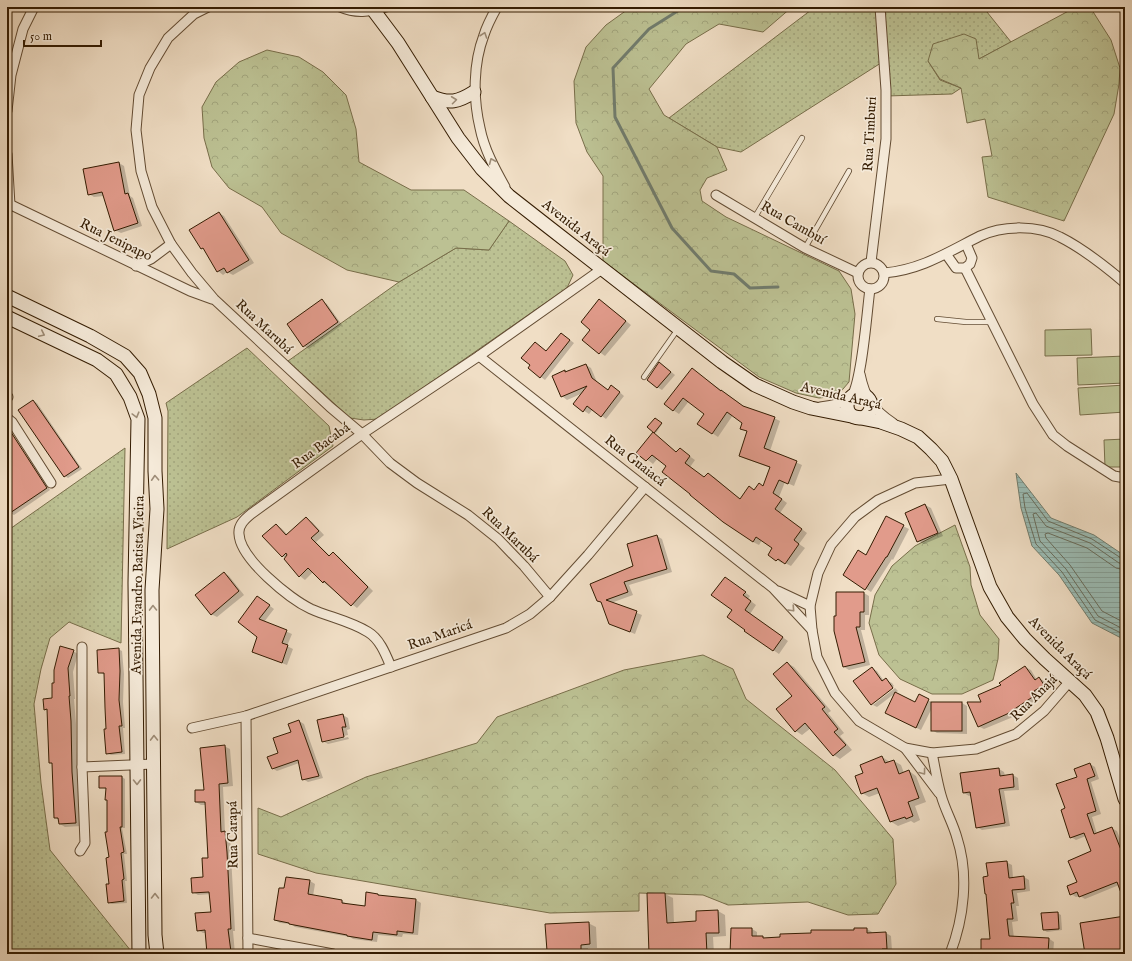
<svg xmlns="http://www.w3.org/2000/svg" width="1132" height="961" font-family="'IM FELL English',serif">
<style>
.grass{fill:url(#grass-dots);stroke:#786e4a}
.forest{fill:url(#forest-crowns);stroke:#786e4a}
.pitch{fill:#bcc193;stroke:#786e4a}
.water{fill:url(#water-rules);stroke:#717c6d}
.shadow{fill:#0003}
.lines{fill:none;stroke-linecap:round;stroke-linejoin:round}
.shore{stroke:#676c5c;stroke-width:1}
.stream{stroke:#717c6d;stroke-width:3}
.building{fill:#e19b8b;stroke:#341c02}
.lane-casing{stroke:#634c33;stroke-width:6}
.street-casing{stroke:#634c33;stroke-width:11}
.secondary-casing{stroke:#341c02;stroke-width:15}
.lane{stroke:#f5ead9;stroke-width:4.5}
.street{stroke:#f5ead9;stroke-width:9}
.secondary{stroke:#f5ead9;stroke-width:13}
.oneway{stroke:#9e8d78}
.labels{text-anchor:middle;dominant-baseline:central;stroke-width:3.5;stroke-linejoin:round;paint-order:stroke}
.street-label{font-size:14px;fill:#341c02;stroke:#f5ead9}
</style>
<defs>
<pattern id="grass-dots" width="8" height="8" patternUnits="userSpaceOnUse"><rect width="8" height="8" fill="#bcc193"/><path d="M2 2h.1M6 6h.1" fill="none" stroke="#a2a57d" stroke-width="1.8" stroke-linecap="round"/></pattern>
<pattern id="forest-crowns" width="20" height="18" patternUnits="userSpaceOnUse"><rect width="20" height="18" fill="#bcc193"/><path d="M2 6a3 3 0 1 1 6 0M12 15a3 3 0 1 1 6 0" fill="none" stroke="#a2a57d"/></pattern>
<pattern id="water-rules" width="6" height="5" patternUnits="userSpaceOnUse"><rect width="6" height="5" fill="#9abcb5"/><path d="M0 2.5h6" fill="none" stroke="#85a19a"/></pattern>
</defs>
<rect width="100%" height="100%" fill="#f0dec5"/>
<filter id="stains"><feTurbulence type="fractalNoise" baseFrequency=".005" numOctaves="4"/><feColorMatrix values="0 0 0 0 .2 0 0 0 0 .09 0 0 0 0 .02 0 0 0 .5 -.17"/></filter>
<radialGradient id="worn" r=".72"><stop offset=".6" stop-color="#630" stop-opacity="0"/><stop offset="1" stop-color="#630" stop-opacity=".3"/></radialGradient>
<g class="grass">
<path d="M815,7H983L1011,42L979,59L928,61L940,80L961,88L952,94L886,96L884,61L741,152L717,147L669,118Z"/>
<path d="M509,221L565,261L573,275L567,288L378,419L364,420L350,418L288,361L399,282L456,248L489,250Z"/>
<path d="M247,348L329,426L333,446L237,517L167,549L168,411L166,403Z"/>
<path d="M125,448L121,643L69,622L50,638L41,669L34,704L41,783L50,850L131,951V954H7V531Z"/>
</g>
<g class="forest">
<path d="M631,7H792L763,32L719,24L686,44L649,89L664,115L717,147L727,170L707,178L700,190L702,201L726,217L839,271L851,289L855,314L849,382L837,396L819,398L796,393L759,377L603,261V176L587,152L576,123L574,81L586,47L606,25Z"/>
<path d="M1076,7H1090L1111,40L1120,68L1119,84L1114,114L1064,221L988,197L982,157L992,156L985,119L967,123L961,88L940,79L928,61L933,44L964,34L976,39L979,59Z"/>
<path d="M267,50L299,57L323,72L346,95L356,129L359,162L411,190H464L509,221L489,250L456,248L399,282L347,270L281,233L262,207L229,188L212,167L204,138L202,107L216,82L239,62Z"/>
<path d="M955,525L970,567L971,585L980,615L999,639L998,659L993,680L962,694H932L900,679L879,655L869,623L875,595L892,566L915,546Z"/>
<path d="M703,655L733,669L746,699L835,770L893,839L896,884L878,914L848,915L808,902L728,905L703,895L639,893V911L550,913L316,873L258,854V808L281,817L366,777L477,743L497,717L624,670Z"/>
</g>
<g class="pitch">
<path d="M1091,329L1092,355L1045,356V330Z"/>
<path d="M1125,356V383L1078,385L1077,358Z"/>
<path d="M1125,385V412L1080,415L1078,388Z"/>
<path d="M1125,439V467H1105L1104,440Z"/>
</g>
<path class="water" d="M1016,473L1051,518L1094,535L1125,556V640L1092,623L1059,575L1032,546L1021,508Z"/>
<g class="shadow">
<path d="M119,163L124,166L130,196L133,198L142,226L121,233L115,230L104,196L94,197L89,194Z"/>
<path d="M219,213L224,216L254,263L233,275L227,272L223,275L218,271L191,230Z"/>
<path d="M322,301L327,304L342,325L309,349L304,346Z"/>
<path d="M605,304L631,325L605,356L583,340L591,330Z"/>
<path d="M566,337L574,343L545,380L529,368L532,365L535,343L547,352Z"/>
<path d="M660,363L675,375L662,390L657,387Z"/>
<path d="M586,365L591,368L597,382L608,391L617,390L624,396L606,419L593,409L589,414L574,404L583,393L567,400L562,396L565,371L567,373Z"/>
<path d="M693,370L745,407L774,418L780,421L770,451L802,465L794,486L785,482L779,497L787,503L780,513L807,533L799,544L805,548L791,566L783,562L782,563L777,560L774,548L762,540L759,545L753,542L658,458L653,464L638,452L654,434L677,453H685L695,460L690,467L705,478L708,474L714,477L741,500L754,491L764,487L771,468L746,459L740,456L748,432L741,428L743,423L733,415L718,437L712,433L705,414L689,401L679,414L673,410Z"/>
<path d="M33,401L37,403L82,469L68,478L65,476Z"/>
<path d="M655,419L662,424L656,433L649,427Z"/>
<path d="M7,426L50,490L14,515L10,513L7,508Z"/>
<path d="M925,505L931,508L943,536L924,544L918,541Z"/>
<path d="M306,518L312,522L324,535L316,542L330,556L333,553L338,556L373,591L357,608L323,582L313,572L305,580L300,576L285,559L286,558L282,556L276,525L281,528L288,535Z"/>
<path d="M903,526L909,529L893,560L892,559L871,592L844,575Z"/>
<path d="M657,536L662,539L672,572L629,585L633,595L611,603L642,615L635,634L610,624L602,603L597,600L635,567Z"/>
<path d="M224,573L229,576L244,595L217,617L211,614Z"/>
<path d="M730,581L750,596L748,599L756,605L750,614L788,641L779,654L745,631L746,630L733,610Z"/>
<path d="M864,593L869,596V615H865V630H861L870,665L849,670L844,667Z"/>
<path d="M258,597L274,609L264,622L292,634L287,646L293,649L287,665L259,654Z"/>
<path d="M118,649L122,651L124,674L123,702L125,728H123L125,754L111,755L107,753L105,675L99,672Z"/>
<path d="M73,651L78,654L73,672L75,699H74L76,724L77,775L81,826L65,827L60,824L59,820L55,817L53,764L50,763L48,711L45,709L54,699L56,684Z"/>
<path d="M787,663L794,667L831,711L828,713L844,733L840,736L852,750L840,759L834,755L811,728L802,735L796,731L793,696Z"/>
<path d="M1025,667L1031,670L1037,680L1039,678L1044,681L1048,688L1039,694L1041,697L1013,717L984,729L978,726L982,703Z"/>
<path d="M872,668L877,671L884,681L886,680L892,683L894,686L872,702V704Z"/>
<path d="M895,688L898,691L877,707L873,705Z"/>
<path d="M919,696L933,703H962L967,706V734L937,733L932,730V708L921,730L891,716L916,703Z"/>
<path d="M343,715L348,718L350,729L347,730L348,735L326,740V742L348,737L349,739L328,744L323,741Z"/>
<path d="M299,721L304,724L323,778L308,782L303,779L299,763L277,771L272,768L280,754Z"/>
<path d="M224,746L230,749L233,786L223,787L225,832L230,835L235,931H233L235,954H208L206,933H203L198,930L212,913L211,894L198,895L193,892L205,878L209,859L206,805H201L196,802L205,791Z"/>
<path d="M882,757L890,762L894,761L901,765L904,773L909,771L916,776L926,802L915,806L920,820L914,823L911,821L898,826L890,821L880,793L869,797L862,793L864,774Z"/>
<path d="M1090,764L1095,767L1099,779L1091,782L1101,814L1092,817L1097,834L1111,828L1117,831L1125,851V900L1119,885L1085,899L1080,896L1076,897L1071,894L1093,852L1086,836L1076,840L1071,837L1066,809L1078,777Z"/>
<path d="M999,769L1004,772L1005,776L1013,775L1018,778L1019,790L1004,791L1010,826L982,830L977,827L972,795L969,796L964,793Z"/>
<path d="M122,777L125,779V828H122L127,854H124L127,881H125L127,903L112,904L108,902L110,858L107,789L100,787Z"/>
<path d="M1006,862L1012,865L1013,878L1024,877L1029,880L1030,891L1017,893L1019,906H1016L1018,921L1012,922L1014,938H1048L1054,942L1053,954H985L982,952L992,940L989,877Z"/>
<path d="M310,881L315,884L313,896L342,901L347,904L365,907L367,893L381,896L416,900L421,903L418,935L403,934L402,937L378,935L377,942L353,939L350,937L295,927L291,924L280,923L275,920L285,890Z"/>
<path d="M648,894H665L673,898L674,923L697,922L718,911L725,915L726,936L713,937L714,954H650Z"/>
<path d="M1057,913L1061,915L1062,930L1047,932L1044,930Z"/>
<path d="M1125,917V954H1086Z"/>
<path d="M588,923L596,927L597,948H588V954H550V952L548,950Z"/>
<path d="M752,929L757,932V937L765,938L867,929L872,932V933H886L891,936L892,951H887L888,954H731Z"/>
</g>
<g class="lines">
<g class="shore">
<path d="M1125,559L1121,558L1092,539L1048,521L1027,493L1023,494L1025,508L1036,544L1062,572L1095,620L1125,635"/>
<path d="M1125,564L1119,563L1090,543L1046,526L1036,513L1033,514L1040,541L1066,569L1098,616L1125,630"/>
<path d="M1125,570L1116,568L1087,548L1048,533L1045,534L1046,538L1070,565L1102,611L1125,623"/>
</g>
<path class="stream" d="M684,7L649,29L613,68L615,117L672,228L711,271L734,274L750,288L778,287"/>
</g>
<g class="building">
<path d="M119,162L125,194L128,193L138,223L114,231L102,192L88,195L83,169Z"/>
<path d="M219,212L249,260L227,273L224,268L217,272L203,248L201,249L189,230Z"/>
<path d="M322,299L338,322L303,347L287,324Z"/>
<path d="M599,299L626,321L599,354L582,340L590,330L581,322Z"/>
<path d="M561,333L570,340L540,378L528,368L530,365L521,358L535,342L546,351Z"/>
<path d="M659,362L671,372L657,388L647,380Z"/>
<path d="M586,364L592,378L608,390L611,385L620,392L601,417L587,406L583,412L573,404L587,386L561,397L552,376L565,370V372Z"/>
<path d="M692,368L721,391V390L743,406L775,417L764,448L797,461L788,484L779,480L773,493L782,499L775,509L802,529L794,540L799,544L785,564L778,559L776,561L768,555L772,548L756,537L753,542L723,522L690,495V494L662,472L666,466L652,455L646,461L636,453L653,432L676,452L680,448L690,456L685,463L704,477L708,473L740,499L749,486L754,490L759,483L763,486L770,467L739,456L747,431L740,429L742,423L727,412L712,434L697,424L704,414L683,398L673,411L664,404Z"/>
<path d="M33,400L79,467L64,477L18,410Z"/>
<path d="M655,418L662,423L654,433L647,427Z"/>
<path d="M7,426L47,488L7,515Z"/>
<path d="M925,504L938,533L917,542L905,513Z"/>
<path d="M886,516L904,525L887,557H886L865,590L843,575L858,550L866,555Z"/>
<path d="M306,517L319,531L311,538L329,556L333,552L368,587L351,606L324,581L323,583L308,568L299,577L284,559L287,555L286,553L282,557L262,536L276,524L286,535Z"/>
<path d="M657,535L667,569L624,582L628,592L606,600L637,611L630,632L609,624L601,602L597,601L590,584L633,566L627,544Z"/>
<path d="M224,572L239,591L211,615L195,595Z"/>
<path d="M725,577L746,592L743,595L751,601L745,610L783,637L773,651L744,631L745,630L727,617L732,610L711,595Z"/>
<path d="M836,592H864V612H860V627H856L865,662L843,667L834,631V616H836Z"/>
<path d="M257,596L270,605L259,619L287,630L282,643L288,645L282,663L252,652L257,637L238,622Z"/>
<path d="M60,646L74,650L68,668L70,696H69L71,721L72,772L76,823L59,824L58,818H54L52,763H49L47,709L44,710L43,699L52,698V683H54V670Z"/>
<path d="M119,648L120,671L119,700L122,726H119L122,752L106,754L104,729H106L105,708L104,673H98L97,650Z"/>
<path d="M787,662L825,707L822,709L838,729L834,732L846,745L833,756L805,723L795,732L776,709L792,696L773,674Z"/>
<path d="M1025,666L1035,680L1039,677L1044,685L1034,691L1037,694L1007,714L978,727L967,702H981L978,695L1001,685L999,683Z"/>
<path d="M872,667L882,681L886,678L893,688L871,705L853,681Z"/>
<path d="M895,692L915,702L919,694L929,699L916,728L885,713Z"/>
<rect x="931" y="702" width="31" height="29"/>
<path d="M343,714L346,727H342L344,737L322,742L317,720Z"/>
<path d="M299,720L319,776L302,780L298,760L272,769L267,757L278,753L273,738L291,732L288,724Z"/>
<path d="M225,745L228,783L219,784L221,832L225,831L227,852L231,929H228L231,952H226V954H207L205,930L197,931L195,913L211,912L209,892L192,893L191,878L203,877L202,858H208L205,802H195V790H204L200,748Z"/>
<path d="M882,756L885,763L894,760L899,774L909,770L919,798L908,802L913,816L906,819L905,817L890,822L877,788L861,794L855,776L863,773L860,765Z"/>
<path d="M1090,763L1095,776L1087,779L1096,811L1087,814L1094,834L1112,827L1125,860V900L1124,901L1117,882L1079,897L1077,892L1070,895L1067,886L1077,882L1068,861L1091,851L1084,833L1070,838L1061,810L1065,808L1056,784L1077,777L1074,769Z"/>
<path d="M999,768L1000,776L1013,774L1014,787L999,789L1005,823L976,828L970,792L963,793L960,773Z"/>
<path d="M99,776H122V827H120L124,852L121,853L124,879L122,880L124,901L108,903L106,884H109L106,858L109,857L105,832H107V800H105L106,788H99Z"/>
<path d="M1007,861L1009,878L1024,876L1025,889L1012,890L1014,903H1011L1013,919H1007L1009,936L1049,938L1048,953L1008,952V954H986V953H981V939H990L986,894H985L983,877L988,876L986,863Z"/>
<path d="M286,877L310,880L308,894L342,900V903L365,906L366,892L378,894V895L416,899L413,933L397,931V935L373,932L372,940L347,936V935L289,924V923L274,920L279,888H284Z"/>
<path d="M647,893H665L667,923L696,921V911L718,910L719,933H706L707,954H649Z"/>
<path d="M1058,912L1059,929L1043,930L1041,913Z"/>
<path d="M1125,916V949L1096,954H1085L1080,923Z"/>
<path d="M589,922L590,944L581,945V954H549V951H547L545,924Z"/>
<path d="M731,928H752V936H763V938L780,937V934L811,933V930H854V928H867V933L886,932L887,949H882L883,954H730Z"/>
</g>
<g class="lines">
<defs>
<g id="lane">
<path d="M755,217L802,138"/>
<path d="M805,248L849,171"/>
<path d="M937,319L966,322H992"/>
<path d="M644,377L678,329"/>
</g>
<g id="street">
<path d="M208,7L194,14L168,38L150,68L139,95L136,130L141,171L152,207L171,244L192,273L214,299L330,407L362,434L390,463L417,483L468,515L498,539L524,566L550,597"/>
<path d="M340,7C356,14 369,12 386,7"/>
<path d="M497,7C492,16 487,25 484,35C473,64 473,98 480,128C484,149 495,169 505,187"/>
<path d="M7,111L11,75L23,29L34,7"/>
<path d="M7,154L10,205"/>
<path d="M716,195L805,248L858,273"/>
<path d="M7,203L190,291L212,299"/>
<path d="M946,254L956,268H965L970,264L972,258L966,244"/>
<path d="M871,262L886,139V90L880,7"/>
<circle cx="871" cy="276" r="13"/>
<path d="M136,266L151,259L171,244"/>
<path d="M965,268L1033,404L1053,435L1067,446L1114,476L1125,478"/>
<path d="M884,273C921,270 948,252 980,236C1003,225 1038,225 1060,237C1084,249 1105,266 1125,283"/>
<path d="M479,356L773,588L812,630"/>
<path d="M860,374C865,398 872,409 893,423"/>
<path d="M7,397H8"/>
<path d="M820,407C828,406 844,404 850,398C862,387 867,309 870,289"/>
<path d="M7,418L12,422L51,483"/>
<path d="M951,479L915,483L878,500L855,517L831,545L818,573L810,606L812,630L817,657L835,693L859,721L905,748L932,753L976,749L1016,734L1044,711L1070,681"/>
<path d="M778,591L810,606"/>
<path d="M391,667C386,655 380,639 368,632C350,621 329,617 311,609C290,599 240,559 239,534C238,525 245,519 251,514L362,434L479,356L602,269"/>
<path d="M246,716L248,954"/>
<path d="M192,728L246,716L506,628L530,614L550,597L588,555L645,487"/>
<path d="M905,748L939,793"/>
<path d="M932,753C935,767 937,781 941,795C945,810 953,823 957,838C969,875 964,918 950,954"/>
<path d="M82,767L154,764"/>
<path d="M80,851L85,843L82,767V647"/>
<path d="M248,938L333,954"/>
</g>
<g id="secondary">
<path d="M371,7L398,43L458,138L482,169L509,196L546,225L722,362L755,385L793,402L811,408L881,422L901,429L918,437L931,449L942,461L951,479L990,587L1007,617L1025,639L1045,659L1085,695L1097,712L1107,738L1125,799"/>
<path d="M432,97C450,104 458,102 474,92"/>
<path d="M7,296L90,336L125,356L140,373L149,394L155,418V471L157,509L152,590L155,935L157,954"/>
<path d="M7,317L97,360L116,374L130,397L138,419L135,583L139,954"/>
<circle cx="859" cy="406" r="12"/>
</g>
</defs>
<use href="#lane" class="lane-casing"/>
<use href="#street" class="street-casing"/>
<use href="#secondary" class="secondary-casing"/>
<use href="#lane" class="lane"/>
<use href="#street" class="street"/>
<use href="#secondary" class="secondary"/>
</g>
<defs><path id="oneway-chevron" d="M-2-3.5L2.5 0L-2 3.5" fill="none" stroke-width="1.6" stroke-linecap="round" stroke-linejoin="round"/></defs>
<g class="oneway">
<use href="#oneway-chevron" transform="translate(484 35) rotate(-71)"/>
<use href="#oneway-chevron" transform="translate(454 100) rotate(-7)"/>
<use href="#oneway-chevron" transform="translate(492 161) rotate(-113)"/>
<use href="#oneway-chevron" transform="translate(42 334) rotate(25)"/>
<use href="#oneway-chevron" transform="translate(136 415) rotate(75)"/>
<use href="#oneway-chevron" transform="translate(155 478) rotate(-93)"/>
<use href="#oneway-chevron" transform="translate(153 608) rotate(-91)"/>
<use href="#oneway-chevron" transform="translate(792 609) rotate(47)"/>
<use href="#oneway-chevron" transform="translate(154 738) rotate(-91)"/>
<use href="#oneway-chevron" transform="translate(923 772) rotate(53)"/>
<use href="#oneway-chevron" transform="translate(137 782) rotate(89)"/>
<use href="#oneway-chevron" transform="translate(155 896) rotate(-90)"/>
</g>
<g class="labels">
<g class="street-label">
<text transform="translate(870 134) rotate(-87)">Rua Timburi</text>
<text transform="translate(793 223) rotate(30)">Rua Cambuí</text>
<text transform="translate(576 228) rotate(38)">Avenida Araçá</text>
<text transform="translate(116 240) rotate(26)">Rua Jenipapo</text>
<text transform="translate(264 327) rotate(43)">Rua Marubá</text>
<text transform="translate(841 396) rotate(13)">Avenida Araçá</text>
<text transform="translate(321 446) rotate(-36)">Rua Bacabá</text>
<text transform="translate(635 461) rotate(38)">Rua Guaiacá</text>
<text transform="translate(510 535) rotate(44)">Rua Marubá</text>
<text transform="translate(138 585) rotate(-89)">Avenida Evandro Batista Vieira</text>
<text transform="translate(440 635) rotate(-19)">Rua Maricá</text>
<text transform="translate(1060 648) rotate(45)">Avenida Araçá</text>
<text transform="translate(1034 698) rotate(-45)">Rua Anajá</text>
<text transform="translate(233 835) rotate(-91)">Rua Carapá</text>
</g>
</g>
<rect width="1132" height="961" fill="none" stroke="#f0dec5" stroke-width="24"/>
<rect x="8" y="8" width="1116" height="945" fill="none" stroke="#341c02" stroke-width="2"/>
<rect x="12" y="12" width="1108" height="937" fill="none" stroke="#341c02"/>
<path d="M24 40v6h77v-6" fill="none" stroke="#341c02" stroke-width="2"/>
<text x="30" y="40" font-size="12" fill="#341c02" stroke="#f5ead9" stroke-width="3" paint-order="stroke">50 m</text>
<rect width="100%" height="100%" filter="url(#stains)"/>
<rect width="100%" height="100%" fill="url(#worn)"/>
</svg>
